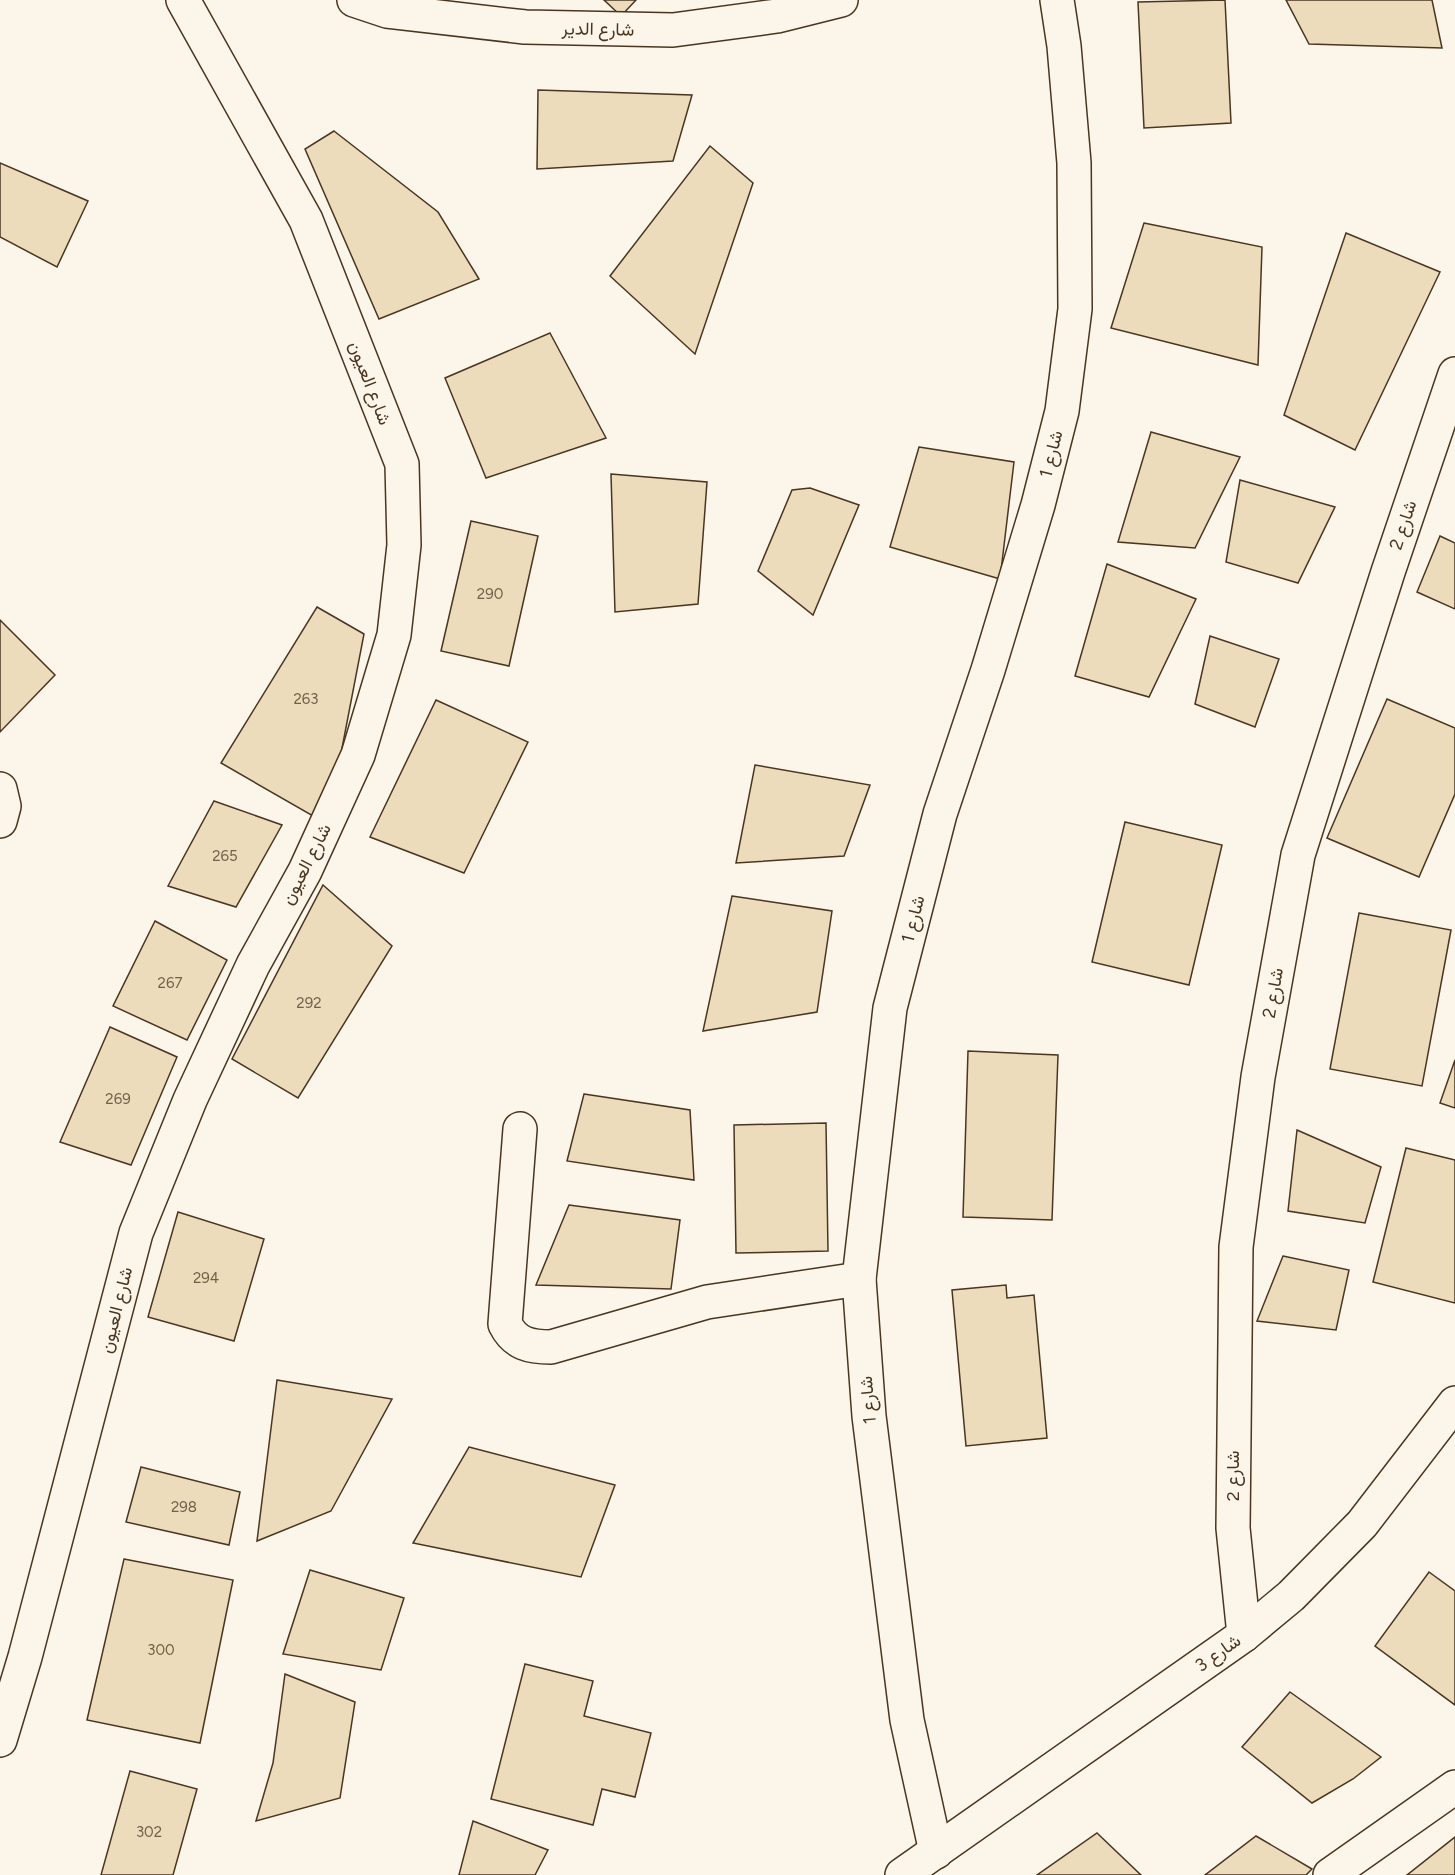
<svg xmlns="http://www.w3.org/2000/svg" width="1455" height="1875" font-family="Figtree,Vazirmatn,sans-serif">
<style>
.building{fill:#ecdcbc;stroke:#4a3520;stroke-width:1.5}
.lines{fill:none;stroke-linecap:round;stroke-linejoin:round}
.minor-casing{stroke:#4a3520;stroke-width:36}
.minor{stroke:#fbf6e9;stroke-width:33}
.labels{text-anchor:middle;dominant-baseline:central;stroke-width:4.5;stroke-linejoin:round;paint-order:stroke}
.number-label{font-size:15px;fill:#725f47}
.street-label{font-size:18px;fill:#4a3520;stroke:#fbf6e9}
</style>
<rect width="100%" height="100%" fill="#fbf6e9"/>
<g class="building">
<path d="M604,0H636L621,16Z"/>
<path d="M1225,0L1231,123L1144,128L1138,2Z"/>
<path d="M1286,0H1432L1442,48L1309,44Z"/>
<path d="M538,90L692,95L673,161L537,169Z"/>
<path d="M334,131L438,212L479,279L379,319L305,149Z"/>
<path d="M710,146L753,183L695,354L610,276Z"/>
<path d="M0,163L88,201L57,267L0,237Z"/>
<path d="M1144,223L1262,247L1258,365L1111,328Z"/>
<path d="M1346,233L1440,272L1355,450L1284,415Z"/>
<path d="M550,333L606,438L486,478L445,378Z"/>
<path d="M1151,432L1240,457L1195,548L1118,542Z"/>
<path d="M919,447L1014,462L1000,579L890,547Z"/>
<path d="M611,474L707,482L698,604L615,612Z"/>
<path d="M1240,480L1335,507L1298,583L1226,562Z"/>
<path d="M810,488L859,505L813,615L758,571L792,490Z"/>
<path d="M471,521L538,536L509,666L441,651Z"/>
<path d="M1440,536L1455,543V609L1417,592Z"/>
<path d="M1107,564L1196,599L1149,697L1075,676Z"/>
<path d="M317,607L364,634L338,769L313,816L221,763Z"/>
<path d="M0,620L55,675L0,732Z"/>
<path d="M1210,636L1279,659L1255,727L1195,704Z"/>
<path d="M1387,699L1455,728V794L1419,877L1327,838Z"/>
<path d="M436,700L528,742L464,873L370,837Z"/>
<path d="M755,765L870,785L844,856L736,863Z"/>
<path d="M214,801L282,825L236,907L168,886Z"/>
<path d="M1125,822L1222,845L1189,985L1092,962Z"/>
<path d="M323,885L392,946L298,1098L232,1059Z"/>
<path d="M732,896L832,911L817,1012L703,1031Z"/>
<path d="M1359,913L1451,930L1422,1086L1330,1069Z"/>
<path d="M155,921L227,960L187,1040L113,1006Z"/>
<path d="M110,1027L177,1057L131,1165L60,1142Z"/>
<path d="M968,1051L1058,1055L1052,1220L963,1217Z"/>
<path d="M1455,1060V1108L1440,1103Z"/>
<path d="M584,1094L690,1110L694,1180L567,1161Z"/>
<path d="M826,1123L828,1251L736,1253L734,1125Z"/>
<path d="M1297,1130L1381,1167L1365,1223L1288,1211Z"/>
<path d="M1406,1148L1455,1160V1303L1373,1282Z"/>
<path d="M569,1205L680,1220L671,1289L536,1285Z"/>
<path d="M178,1212L264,1239L234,1341L148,1317Z"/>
<path d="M1283,1256L1349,1270L1336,1330L1257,1321Z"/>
<path d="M1006,1285L1007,1298L1034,1295L1047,1438L966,1446L952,1290Z"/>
<path d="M277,1380L392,1399L331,1511L257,1541Z"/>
<path d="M469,1447L615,1485L581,1577L413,1543Z"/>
<path d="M141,1467L240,1492L229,1545L126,1522Z"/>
<path d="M124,1559L233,1580L200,1743L87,1720Z"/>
<path d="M310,1570L404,1598L381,1670L283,1654Z"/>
<path d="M1429,1572L1455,1591V1705L1375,1646Z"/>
<path d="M525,1664L593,1681L584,1716L651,1733L635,1797L602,1789L593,1825L491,1799Z"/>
<path d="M285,1674L355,1702L340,1798L256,1821L273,1763Z"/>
<path d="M1290,1692L1381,1757L1353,1779L1312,1803L1242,1747Z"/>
<path d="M130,1771L197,1789L173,1875H101Z"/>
<path d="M473,1821L548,1850L535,1875H459Z"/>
<path d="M1097,1833L1141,1875H1037Z"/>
<path d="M1256,1836L1312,1869L1306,1875H1205Z"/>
<path d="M1455,1837V1875H1407Z"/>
</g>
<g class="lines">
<defs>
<g id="minor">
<path d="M354,0L387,11L525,27L673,30L777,16L841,0"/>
<path d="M0,789L4,806L0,821"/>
<path d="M520,1129L505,1324C515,1344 530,1347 551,1347L707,1302L859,1279"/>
<path d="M1244,1635L1233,1528L1236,1247L1258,1077L1298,855L1388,572L1455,374"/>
<path d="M0,1740L25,1657L136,1233L190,1100L253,965L305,871L358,755L394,635L404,545L402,464L306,220L183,0"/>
<path d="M936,1852L907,1720L869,1416L859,1279L890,1008L940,814L988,670L1038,505L1062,411L1075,309L1074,163L1064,46L1057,0"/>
<path d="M902,1875L1244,1635L1291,1596L1362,1524L1455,1403"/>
<path d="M1330,1875L1455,1787"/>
</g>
</defs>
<use href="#minor" class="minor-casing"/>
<use href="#minor" class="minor"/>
</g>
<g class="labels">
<g class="number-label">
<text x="490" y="594">290</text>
<text x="306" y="699">263</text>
<text x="225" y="856">265</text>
<text x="170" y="983">267</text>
<text x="309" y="1003">292</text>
<text x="118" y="1099">269</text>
<text x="206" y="1278">294</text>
<text x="184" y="1507">298</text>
<text x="161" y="1650">300</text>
<text x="149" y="1832">302</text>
</g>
<g class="street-label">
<text transform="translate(598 29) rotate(1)">شارع الدير</text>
<text transform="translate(370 383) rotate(69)">شارع العيون</text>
<text transform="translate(1051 454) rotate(-76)">شارع 1</text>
<text transform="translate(1403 525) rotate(-72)">شارع 2</text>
<text transform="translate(306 864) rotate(-63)">شارع العيون</text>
<text transform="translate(913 919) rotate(-76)">شارع 1</text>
<text transform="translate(1273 993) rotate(-80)">شارع 2</text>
<text transform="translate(116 1310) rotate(-76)">شارع العيون</text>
<text transform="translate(868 1400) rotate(-95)">شارع 1</text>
<text transform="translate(1233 1476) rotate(-90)">شارع 2</text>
<text transform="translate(1218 1653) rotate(-35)">شارع 3</text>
</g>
</g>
</svg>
